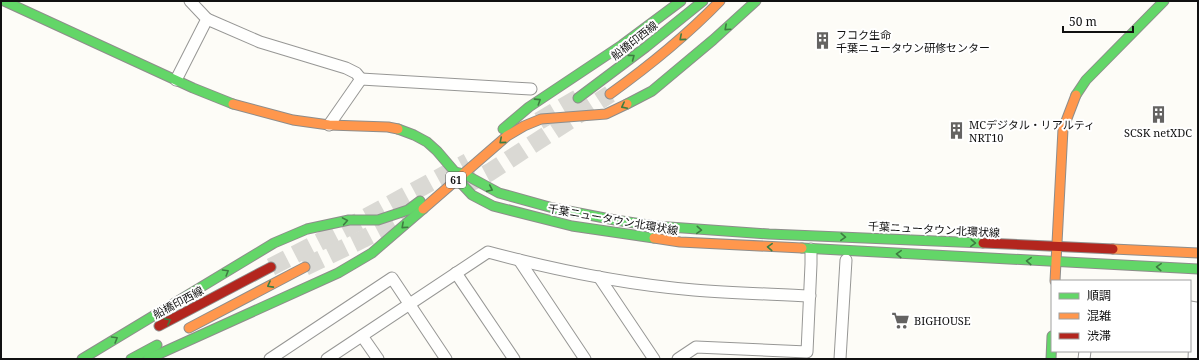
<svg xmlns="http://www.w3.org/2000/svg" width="1199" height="360" font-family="'Noto Serif','Noto Sans JP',serif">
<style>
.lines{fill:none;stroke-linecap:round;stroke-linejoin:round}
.primary-tunnel{stroke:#dad9d4;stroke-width:18;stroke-dasharray:18 9;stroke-linecap:butt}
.street-casing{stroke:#979795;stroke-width:13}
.fast-casing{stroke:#8e8d8b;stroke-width:11}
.slow-casing{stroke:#8e8d8b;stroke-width:11}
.jam-casing{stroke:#8e8d8b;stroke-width:11}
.street{stroke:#fffffe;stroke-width:11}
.fast{stroke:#63d668;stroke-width:9}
.slow{stroke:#ff974d;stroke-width:9}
.jam{stroke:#b3261e;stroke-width:9}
.oneway{stroke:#3e7d41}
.labels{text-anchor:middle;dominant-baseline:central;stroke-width:4;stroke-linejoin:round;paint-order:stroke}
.shield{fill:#fff;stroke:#585858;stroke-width:1}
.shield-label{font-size:10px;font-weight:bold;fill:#111}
.poi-label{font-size:11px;fill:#111;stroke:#fff;text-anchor:start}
.street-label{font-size:11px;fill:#111;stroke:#fff}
</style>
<rect width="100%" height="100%" fill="#fdfcf7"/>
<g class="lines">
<g class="primary-tunnel">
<path d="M539,121L578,98"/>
<path d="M462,187L490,172L610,94"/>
<path d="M271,267L352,225L468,162"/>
<path d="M305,267L363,239L407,216"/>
</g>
<defs>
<g id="street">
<path d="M207,19L260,42L346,68L356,73L361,79L329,125"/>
<path d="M361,79L531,89"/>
<path d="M176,80L207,19L190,1"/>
<path d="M519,260L585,359"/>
<path d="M456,273L514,359"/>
<path d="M599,277L654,359"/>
<path d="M1190,307L1196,308L1194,359"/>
<path d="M362,336L378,359"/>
<path d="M270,359L392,278L446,359"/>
<path d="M327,359L488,252C555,270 624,284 694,290C732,293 771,294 810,296"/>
<path d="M678,359L696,347L807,352L811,264V249"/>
<path d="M840,359L846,260"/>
<path d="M1084,359L1085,351"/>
</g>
<g id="fast">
<path d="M4,1L193,88L233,104"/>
<path d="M1076,95L1086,80L1164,1"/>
<path d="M578,98L646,47L703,1"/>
<path d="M627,104L652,91L713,40L756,1"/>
<path d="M398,129L414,135L427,142L437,151L455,172L457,179L472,195L493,206L572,226L654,238"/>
<path d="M503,129L529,107L622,45L681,1"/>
<path d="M455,172L464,174L499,193L553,208L615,220L655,226L769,234L983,243"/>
<path d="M802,248L1198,269"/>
<path d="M82,359L274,243L307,229L349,220H378L408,210L420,201"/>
<path d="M131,359L157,345"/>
<path d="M148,359L338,273L372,253L423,209"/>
<path d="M1051,359L1052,336"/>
</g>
<g id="slow">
<path d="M610,94C649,66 686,36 720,1"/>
<path d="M233,104L293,120L329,125L388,127L398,129"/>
<path d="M423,209L507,136L524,126L541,119L606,114L627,104"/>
<path d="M654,238L680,242L802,248"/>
<path d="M1113,249L1198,253"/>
<path d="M1055,281L1063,129L1076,95"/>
<path d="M189,328L305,267"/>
</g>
<g id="jam">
<path d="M983,243L1113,249"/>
<path d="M159,326L271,267"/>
</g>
</defs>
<use href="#street" class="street-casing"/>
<use href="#fast" class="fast-casing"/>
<use href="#slow" class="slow-casing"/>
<use href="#jam" class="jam-casing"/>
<use href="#street" class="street"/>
<use href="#fast" class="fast"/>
<use href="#slow" class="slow"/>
<use href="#jam" class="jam"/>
</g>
<defs><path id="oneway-chevron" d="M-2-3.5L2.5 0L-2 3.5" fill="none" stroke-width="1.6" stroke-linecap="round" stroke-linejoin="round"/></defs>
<g class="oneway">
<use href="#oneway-chevron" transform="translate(727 28) rotate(138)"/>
<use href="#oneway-chevron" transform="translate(682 38) rotate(139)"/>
<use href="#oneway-chevron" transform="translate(632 57) rotate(-37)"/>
<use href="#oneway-chevron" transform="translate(538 101) rotate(-33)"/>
<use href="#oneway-chevron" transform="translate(624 106) rotate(153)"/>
<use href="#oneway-chevron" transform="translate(502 141) rotate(139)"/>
<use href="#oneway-chevron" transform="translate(490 189) rotate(25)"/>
<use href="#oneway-chevron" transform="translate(345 221) rotate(-10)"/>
<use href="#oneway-chevron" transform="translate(404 226) rotate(138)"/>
<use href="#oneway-chevron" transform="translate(699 230) rotate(4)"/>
<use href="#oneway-chevron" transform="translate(843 237) rotate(3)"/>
<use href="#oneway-chevron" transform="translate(973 243) rotate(3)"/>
<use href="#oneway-chevron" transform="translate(770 247) rotate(-177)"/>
<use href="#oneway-chevron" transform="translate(899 254) rotate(-177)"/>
<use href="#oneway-chevron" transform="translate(1029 261) rotate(-177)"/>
<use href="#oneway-chevron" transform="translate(1159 267) rotate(-177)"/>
<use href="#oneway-chevron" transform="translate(226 272) rotate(-31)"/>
<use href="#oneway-chevron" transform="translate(270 285) rotate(152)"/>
<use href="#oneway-chevron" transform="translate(168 321) rotate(-28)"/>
<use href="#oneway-chevron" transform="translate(115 339) rotate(-31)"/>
</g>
<defs>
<symbol id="building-bare" viewBox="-9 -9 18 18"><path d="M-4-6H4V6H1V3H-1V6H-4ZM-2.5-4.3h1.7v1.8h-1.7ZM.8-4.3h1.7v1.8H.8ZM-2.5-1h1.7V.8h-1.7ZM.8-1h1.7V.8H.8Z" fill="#646362" stroke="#fff" stroke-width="2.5" paint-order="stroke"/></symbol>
<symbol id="supermarket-bare" viewBox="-9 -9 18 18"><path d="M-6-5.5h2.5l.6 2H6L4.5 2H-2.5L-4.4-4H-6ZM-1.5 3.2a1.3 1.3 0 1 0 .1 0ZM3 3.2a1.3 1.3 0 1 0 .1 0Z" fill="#646362" stroke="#fff" stroke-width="2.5" paint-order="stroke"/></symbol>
</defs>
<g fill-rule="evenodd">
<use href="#building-bare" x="810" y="28" width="25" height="25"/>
<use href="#building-bare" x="1146" y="102" width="25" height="25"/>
<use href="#building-bare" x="944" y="118" width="25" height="25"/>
<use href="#supermarket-bare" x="888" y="308" width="25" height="25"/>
</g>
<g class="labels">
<rect class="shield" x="446" y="172" width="20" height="16" rx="3"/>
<g class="shield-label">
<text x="456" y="180">61</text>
</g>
<g class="poi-label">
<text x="836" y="34">フコク生命<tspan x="836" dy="13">千葉ニュータウン研修センター</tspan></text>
<text x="969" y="124">MCデジタル・リアルティ<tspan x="969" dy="13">NRT10</tspan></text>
<text x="1158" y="132" text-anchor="middle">SCSK netXDC</text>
<text x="914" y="320">BIGHOUSE</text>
</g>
<g class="street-label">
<text transform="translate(634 40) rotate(-38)">船橋印西線</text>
<text transform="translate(613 219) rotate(10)">千葉ニュータウン北環状線</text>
<text transform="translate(934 229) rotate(3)">千葉ニュータウン北環状線</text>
<text transform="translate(178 302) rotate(-28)">船橋印西線</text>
</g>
</g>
<rect width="1199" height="360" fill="none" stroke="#111111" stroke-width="4"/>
<rect x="1051" y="280" width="140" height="72" fill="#ffffff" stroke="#a0a0a0"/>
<rect x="1059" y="293" width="20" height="6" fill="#63d668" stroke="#a0a0a0"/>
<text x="1087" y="300" font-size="12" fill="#111111">順調</text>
<rect x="1059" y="313" width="20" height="6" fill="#ff974d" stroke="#a0a0a0"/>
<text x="1087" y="320" font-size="12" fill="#111111">混雑</text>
<rect x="1059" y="333" width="20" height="6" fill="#b3261e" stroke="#a0a0a0"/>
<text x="1087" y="340" font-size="12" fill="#111111">渋滞</text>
<path d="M1063 26v6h70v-6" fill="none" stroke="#111111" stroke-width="2"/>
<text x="1069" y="26" font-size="12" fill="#111111" stroke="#ffffff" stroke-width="3" paint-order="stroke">50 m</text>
</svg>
